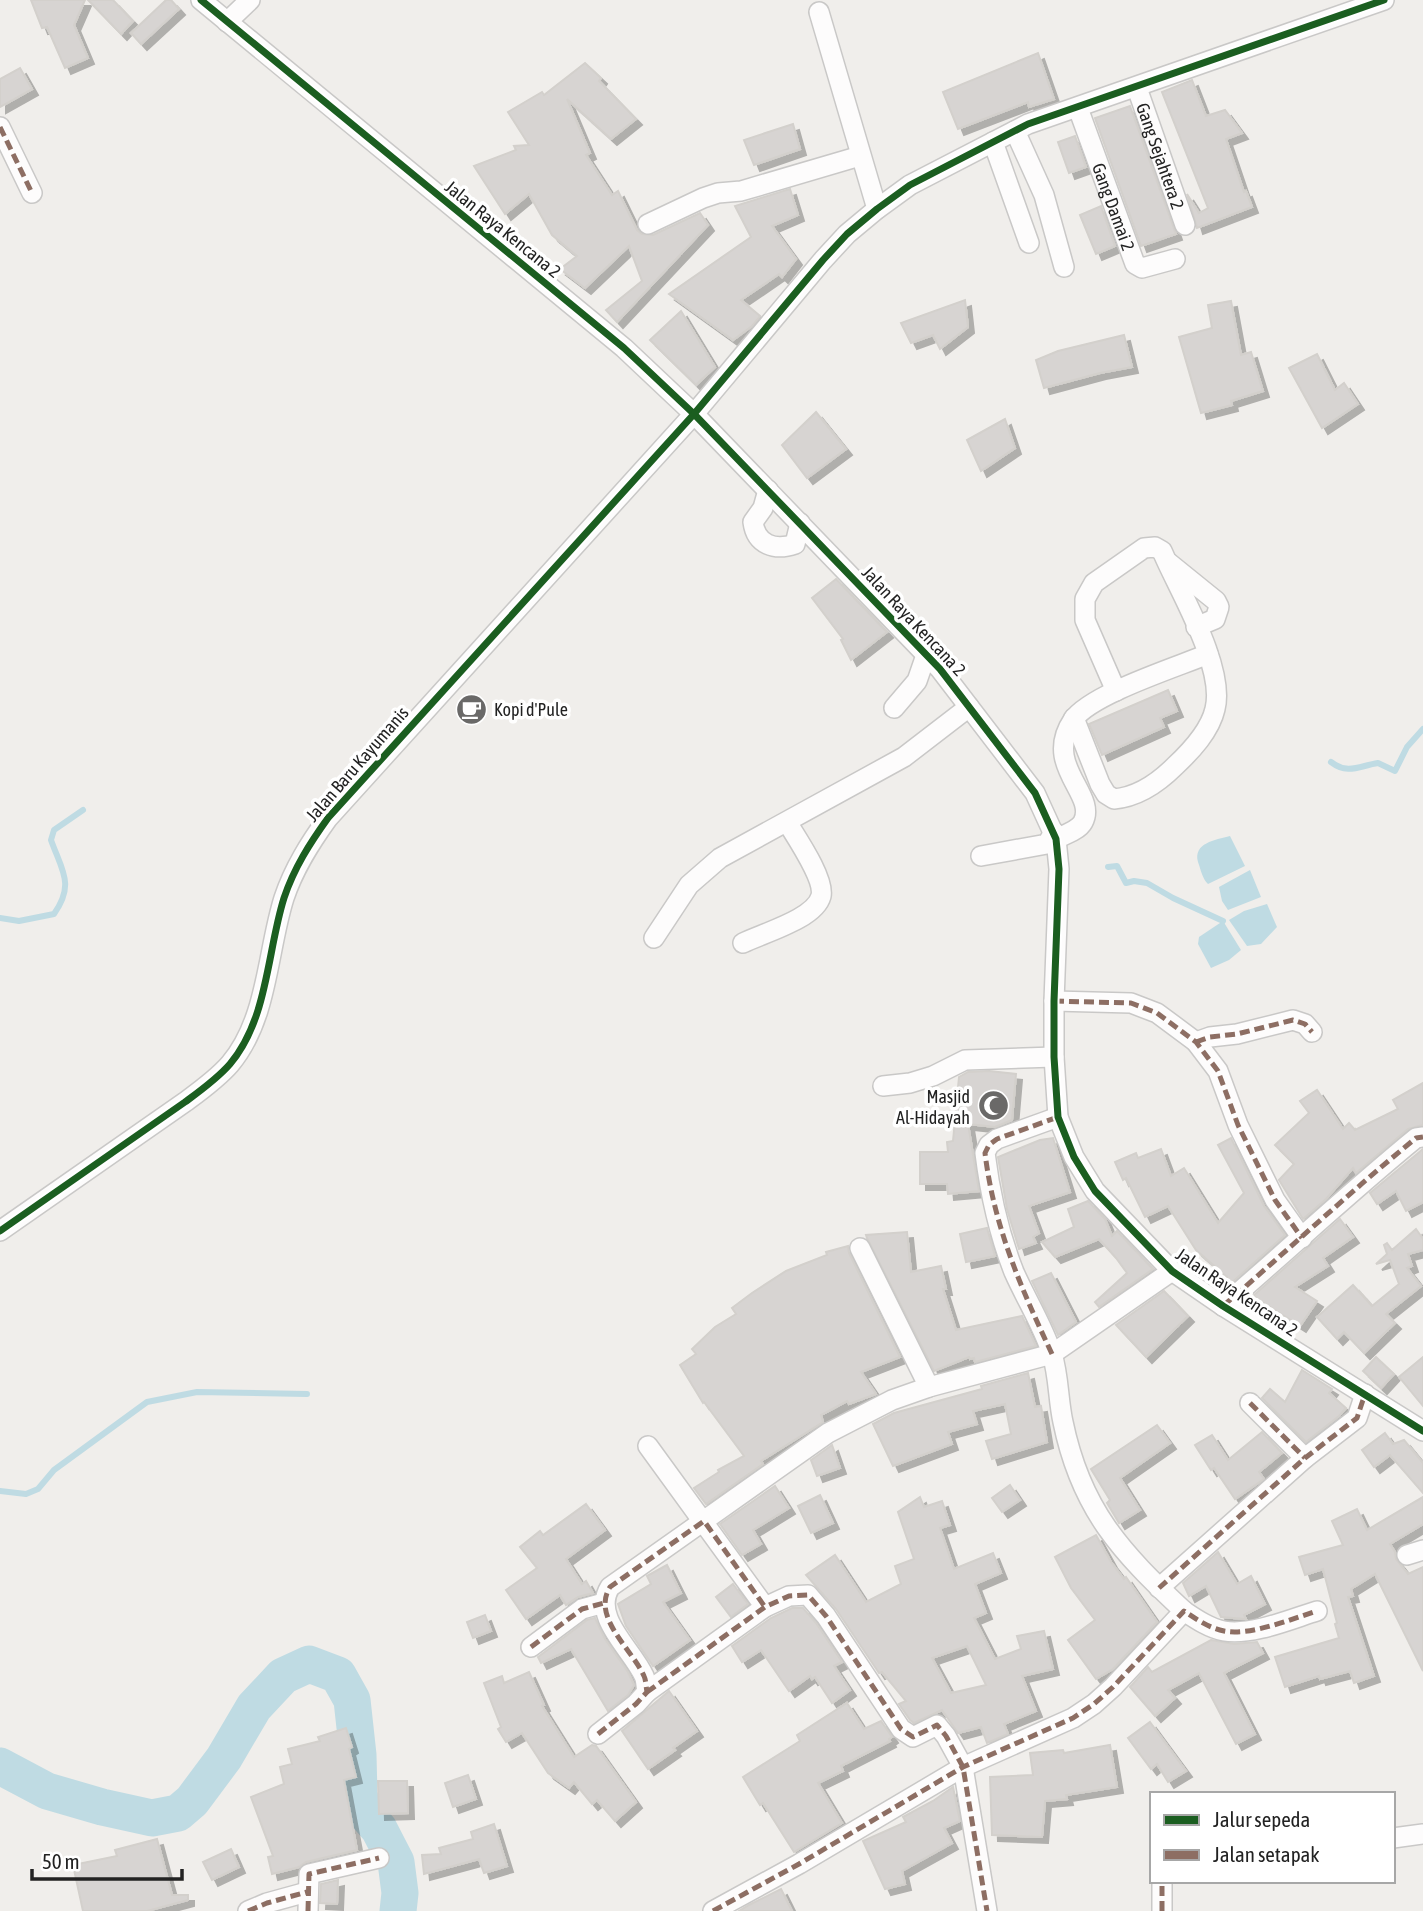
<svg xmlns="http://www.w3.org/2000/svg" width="1423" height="1911" font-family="'Asap Condensed',sans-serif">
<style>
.water{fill:#bfdbe3}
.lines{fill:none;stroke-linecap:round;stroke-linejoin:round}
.stream{stroke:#bfdbe3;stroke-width:6}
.river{stroke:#bfdbe3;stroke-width:37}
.building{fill:#d7d4d2;stroke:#d3d0cc;stroke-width:2;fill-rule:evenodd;filter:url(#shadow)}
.minor-casing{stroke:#c9c8c7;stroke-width:22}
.minor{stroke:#fdfcfc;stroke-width:19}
.quiet{stroke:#8d6e63;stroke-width:5;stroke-dasharray:10 5;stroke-linecap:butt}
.cycleway-casing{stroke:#fff;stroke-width:11}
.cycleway{stroke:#1b5e20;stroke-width:7}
.labels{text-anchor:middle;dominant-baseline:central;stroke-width:7;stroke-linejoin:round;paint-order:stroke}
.street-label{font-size:18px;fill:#222;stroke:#fff}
.poi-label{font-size:18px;fill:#222;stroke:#fff;text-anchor:start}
</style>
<defs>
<filter id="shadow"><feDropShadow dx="6" dy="6" stdDeviation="0" flood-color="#0004"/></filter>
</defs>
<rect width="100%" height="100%" fill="#f0eeeb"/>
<g class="water">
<path d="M1230,836L1245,866L1208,884C1202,878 1201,870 1198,862C1193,843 1215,840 1230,836Z"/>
<path d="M1250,870L1261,897L1228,910L1222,901L1219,887Z"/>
<path d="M1267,904L1277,927L1261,944L1247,946L1229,920L1244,911Z"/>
<path d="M1223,921L1241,950L1229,960L1211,968L1198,944L1199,937Z"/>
</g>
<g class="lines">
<g class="stream">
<path d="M1331,762C1348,775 1359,766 1378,763L1395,771L1407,747L1423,729"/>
<path d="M1108,867L1117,866L1126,883L1134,881L1147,883L1173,898L1223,921"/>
<path d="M0,918L19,921L54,914C75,884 62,871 51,840L54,830L83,810"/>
<path d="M0,1491L26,1494L38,1489L54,1470L147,1402L197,1392L307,1394"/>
</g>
<path class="river" d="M0,1766L47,1791L102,1807L152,1818L178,1813L192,1801L224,1758L254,1707L283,1676L309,1664L338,1675L352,1700L358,1755L359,1795L365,1813L379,1829L396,1862L400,1893L398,1911"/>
</g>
<g class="building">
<path d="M31,0H85L74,25L88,58L65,68L47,27L42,28Z"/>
<path d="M88,0H113L133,21L121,34Z"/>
<path d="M166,0H171L179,9L141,44L131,33Z"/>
<path d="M1038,53L1054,99L1029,107L1028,102L958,129L943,92Z"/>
<path d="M585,63L601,78L599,81L636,119L611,139L567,99L590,153L586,155L612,195L618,191L637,230L642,234L653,235L700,213L708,225L617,322L606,310L642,281L629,246L585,288L560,269L577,256L552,235L529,194L505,214L474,166L516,150L514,146L529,145L508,112L542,92L544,95Z"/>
<path d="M20,68L32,89L0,107V79Z"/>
<path d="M1192,80L1206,116L1225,110L1242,133L1226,139L1244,192L1246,191L1252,207L1197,228L1187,194L1199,213L1208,208L1162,92Z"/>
<path d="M1130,106L1176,234L1141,246L1095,118Z"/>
<path d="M793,124L800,149L754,165L744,140Z"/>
<path d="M1075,136L1086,167L1069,173L1058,142Z"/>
<path d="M790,189L798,215L772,226L796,259L782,277L779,274L741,300L760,316L752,326L733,340L669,294L751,237L735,206Z"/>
<path d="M1101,206L1115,246L1096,254L1080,215Z"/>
<path d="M965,300L968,327L940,349L933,335L911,343L901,323Z"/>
<path d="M1231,301L1241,355L1251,352L1263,391L1231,401L1232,405L1201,413L1179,337L1212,328L1208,305Z"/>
<path d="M681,311L715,367L696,385L650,340Z"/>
<path d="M1124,335L1132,367L1100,373L1044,388L1036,360L1058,351Z"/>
<path d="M1317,354L1335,390L1344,383L1358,404L1322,428L1289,368Z"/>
<path d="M816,412L846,449L807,478L782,445Z"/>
<path d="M1005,419L1015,448L981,471L967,440Z"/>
<path d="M836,579L887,632L851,660L841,640L843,639L812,598Z"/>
<path d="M1168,690L1177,711L1160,718L1164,727L1102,755L1089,724Z"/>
<path d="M989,1071L1016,1074L1012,1120L995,1127L968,1124L979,1191L948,1194L947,1184H920V1152H948L947,1142L953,1141L959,1077L968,1072Z"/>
<path d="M1423,1083V1125L1408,1129L1356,1173L1353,1168L1326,1199L1303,1219L1279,1180L1294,1164L1275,1145L1309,1113L1300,1101L1317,1090L1343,1129L1349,1123L1355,1130L1398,1109L1393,1100Z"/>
<path d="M1053,1138L1070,1192L1029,1206L1039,1233L1033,1237L1036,1243L1019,1249L1007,1209L998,1157L1040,1140Z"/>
<path d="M1231,1138L1264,1206L1285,1235L1228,1286L1223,1282L1227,1277L1196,1250L1168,1206L1145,1217L1126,1178L1123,1180L1115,1162L1136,1153L1138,1158L1161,1149L1171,1176L1184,1168L1218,1223L1244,1193L1218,1145Z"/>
<path d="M1423,1149V1202L1406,1211L1396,1191L1377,1204L1370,1193Z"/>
<path d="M1088,1201L1105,1219L1112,1236L1117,1231L1153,1269L1099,1307L1095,1302L1127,1273L1116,1258L1099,1239L1055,1257L1042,1242L1074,1227L1068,1209Z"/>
<path d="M1340,1219L1353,1237L1323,1258L1328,1266L1295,1287L1317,1301L1300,1326L1253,1296Z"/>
<path d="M987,1228L995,1256L966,1262L960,1234Z"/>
<path d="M1416,1229L1423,1239V1250L1408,1254L1412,1266L1407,1268L1421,1286L1386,1314L1395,1323L1364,1353L1344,1332L1337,1339L1317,1317L1353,1285L1372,1306L1399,1284L1390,1260L1376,1264L1387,1254L1384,1245L1387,1243L1392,1250Z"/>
<path d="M907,1232L911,1272L941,1266L946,1289H943L956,1330L1022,1316L1036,1346L975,1362L974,1358L970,1359L969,1357L934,1371L867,1238L866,1235Z"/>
<path d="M848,1246L849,1253L900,1357L861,1372L876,1394L849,1404L847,1401L821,1415L823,1422L761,1461L763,1464L706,1504L694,1488L719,1472L718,1470L744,1456L704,1402L703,1403L680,1365L696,1354L692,1349L715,1327L736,1314L732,1308L752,1293L786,1271L827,1255L826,1252Z"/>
<path d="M1051,1273L1076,1322L1058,1335L1032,1281Z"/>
<path d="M1164,1291L1188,1316L1146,1357L1116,1325Z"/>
<path d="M1376,1357L1394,1374L1381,1388L1363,1371Z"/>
<path d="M1423,1357V1406L1399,1377Z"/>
<path d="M1302,1370L1332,1389L1329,1393L1346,1408L1339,1416L1306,1442L1262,1398L1270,1389L1285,1402Z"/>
<path d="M1028,1373L1035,1407L1041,1406L1047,1442L992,1459L986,1441L1011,1434L1005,1404L973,1411L977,1424L948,1432L952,1444L893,1466L873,1424L894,1413L982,1389L981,1386Z"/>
<path d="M1157,1425L1170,1443L1120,1478L1140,1510L1119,1523L1107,1503L1110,1500L1091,1469Z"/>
<path d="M1262,1432L1282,1453L1259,1472L1264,1479L1235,1499L1214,1468L1211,1470L1195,1445L1212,1435L1228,1460Z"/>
<path d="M1385,1433L1393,1444L1404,1440L1423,1463V1493L1390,1455L1374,1467L1362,1450Z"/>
<path d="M832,1445L840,1468L817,1476L811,1460Z"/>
<path d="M1010,1485L1020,1500L1002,1512L992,1498Z"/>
<path d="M775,1486L789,1508L753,1530L761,1544L742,1555L720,1524Z"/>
<path d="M820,1495L833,1523L811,1533L798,1506Z"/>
<path d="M920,1497L924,1507L942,1501L950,1525L940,1528L954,1569L993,1553L1001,1573L975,1584L986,1613L974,1618L995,1659L1021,1649L1017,1636L1044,1631L1053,1669L1022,1676L1036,1711L1004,1724L1008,1734L987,1743L981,1727L958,1733L942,1710L914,1723L910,1720L899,1704L906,1701L882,1672L879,1673L877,1670L836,1609L806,1575L835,1555L866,1602L901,1584L895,1566L914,1559L898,1512ZM967,1646L986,1685L951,1693L932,1658Z"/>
<path d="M1423,1497V1524L1390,1544L1395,1552L1396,1559L1408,1574L1423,1567V1671L1375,1574L1351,1589L1353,1596L1348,1597L1374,1676L1354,1683L1350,1671L1320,1679L1319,1676L1285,1687L1275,1657L1339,1638L1335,1624L1337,1623L1323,1569L1305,1575L1299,1557L1343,1545L1332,1521L1357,1509L1367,1530Z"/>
<path d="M586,1504L605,1530L566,1559L582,1584L586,1581L593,1593L578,1597L566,1605L560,1595L526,1619L506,1590L537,1568L520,1547L540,1531L543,1535Z"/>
<path d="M1096,1535L1111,1562L1124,1579L1126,1577L1157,1622L1113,1669L1096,1679L1068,1640L1095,1620L1071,1588L1055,1557Z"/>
<path d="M1218,1552L1237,1584L1251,1576L1265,1604L1244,1615L1246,1619L1221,1617L1206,1586L1189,1596L1183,1583Z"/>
<path d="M667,1565L681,1593L663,1602L690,1640L653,1666L626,1626L618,1604L651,1584L647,1576Z"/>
<path d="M733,1584L748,1604L731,1617L716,1597Z"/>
<path d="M792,1608H803L816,1623L842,1662L834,1666L850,1690L832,1703L815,1677L812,1679L810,1676L789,1691L761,1650L742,1662L732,1646L771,1618Z"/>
<path d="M485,1615L491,1631L473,1638L467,1622Z"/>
<path d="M595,1618L605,1639L628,1672L634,1685L628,1695L608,1711L571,1649L541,1663L538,1657L587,1620Z"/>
<path d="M1211,1640L1234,1644L1257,1642L1263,1653L1224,1673L1255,1734L1236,1744L1199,1673L1168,1690L1175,1698L1155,1716L1130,1687L1148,1667L1152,1672Z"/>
<path d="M529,1672L544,1705L542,1706L574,1757L592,1745L596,1746L636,1802L615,1821L597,1800L592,1804L574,1782L569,1788L548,1773L522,1733L506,1742L498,1729L501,1727L484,1683L502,1676L504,1683Z"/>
<path d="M669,1691L697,1731L673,1748L675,1750L648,1769L622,1731Z"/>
<path d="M847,1703L864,1729L881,1721L892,1737L889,1739L890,1741L841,1766L843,1771L818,1783L842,1823L794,1852L763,1803L760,1805L743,1777L800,1741L797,1735Z"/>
<path d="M1150,1722L1186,1771L1168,1782L1157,1764L1151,1769L1128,1738Z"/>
<path d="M346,1728L352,1747L349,1749L356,1777L344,1780L357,1850L306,1862L299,1867L272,1874L268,1857L273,1856L251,1797L284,1784L280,1767L292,1764L288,1749L320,1741L318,1737Z"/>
<path d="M1110,1745L1117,1787L1066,1795L1067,1799L1045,1801L1042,1837L992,1835L990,1777L1033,1775L1030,1753L1063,1750L1064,1753Z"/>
<path d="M468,1775L476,1799L453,1807L445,1783Z"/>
<path d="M378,1781H407L408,1813L379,1814Z"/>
<path d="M953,1787L960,1821L944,1828L952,1843L902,1871L905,1884L885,1889L863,1841L906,1822L903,1817L933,1801Z"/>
<path d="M494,1824L507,1866L484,1873L479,1859L424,1874L422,1855L441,1854L439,1848L473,1839L471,1832Z"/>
<path d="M157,1839L172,1895H188V1900L147,1911H83L73,1865L117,1856L115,1850Z"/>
<path d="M231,1849L239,1867L212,1880L203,1862Z"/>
<path d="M338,1880L337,1904L320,1903L321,1884Z"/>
<path d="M781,1889L792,1911H739L749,1905Z"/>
</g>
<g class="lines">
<defs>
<g id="minor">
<path d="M201,0L624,348L694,414L940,669L1035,793L1056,839L1059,869L1054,1001V1057L1058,1117L1074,1157L1095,1191L1172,1271L1223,1306L1423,1431"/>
<path d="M819,12L877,209"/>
<path d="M227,22L250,0"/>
<path id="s1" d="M1137,88L1185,225"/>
<path id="s2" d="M1078,108L1135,264L1142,268L1175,259"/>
<path d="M0,127L32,193"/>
<path d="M1015,131L1044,195L1064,267"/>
<path d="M993,142L1029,243"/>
<path d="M648,224L703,198L718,193L741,191L860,156"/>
<path d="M768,490L763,508L753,522C756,545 775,551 795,544L800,523"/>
<path d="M1169,563L1216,601L1219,607L1215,619L1196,627"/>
<path d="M894,708L917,681L926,655"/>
<path d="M1074,718L1100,784L1106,794L1114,799C1137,797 1159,782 1175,766C1191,751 1210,731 1215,709C1225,670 1184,599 1167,562L1162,551L1155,547L1144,548L1094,583L1085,599V620L1116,691"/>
<path d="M1056,839C1064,835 1079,830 1083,822C1098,794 1042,766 1073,720C1091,694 1177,667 1208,654"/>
<path d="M981,856L1047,844L1054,832"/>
<path d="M654,938L689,885L720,858L904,757L969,707"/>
<path d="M743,943C763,933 815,919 821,896C825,879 796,837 787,822"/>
<path d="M1054,1001L1131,1003L1157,1013L1196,1042L1218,1071L1238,1125L1275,1200L1302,1238"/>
<path d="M1196,1042L1210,1037L1237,1034L1293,1020L1305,1024L1312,1032"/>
<path d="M883,1086L910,1083L933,1076L965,1060L1054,1057"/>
<path d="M1058,1117L997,1139L989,1145L985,1153C990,1193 999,1234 1014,1272C1026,1299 1043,1326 1052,1354C1059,1376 1058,1400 1063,1422C1081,1510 1121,1552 1184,1611"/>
<path d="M0,1231L185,1102C200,1091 217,1079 230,1064C268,1019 267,952 284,898C294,868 310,843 328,818L694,414L823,260L847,234L877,209L910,185L1028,124L1384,0"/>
<path d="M860,1248L929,1387"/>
<path d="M1223,1306C1288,1250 1350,1192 1416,1138L1423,1137"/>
<path d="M1250,1403L1305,1458"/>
<path d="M648,1446L765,1607"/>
<path d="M1407,1555L1423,1550"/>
<path d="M1159,1588L1305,1458L1357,1418L1365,1394"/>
<path d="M531,1647L582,1609L604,1603"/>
<path d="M647,1692L765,1607L789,1596L808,1595L826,1616L901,1729L913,1737L937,1725L946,1736L963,1767L987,1911"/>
<path d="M598,1734L636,1704L647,1692C646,1687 646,1680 644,1676C632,1649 591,1617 610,1587L828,1433L892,1400L929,1387L1052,1354L1172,1271"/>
<path d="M1393,1838L1423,1834"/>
<path d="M248,1911L267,1903L307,1892"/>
<path d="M308,1911L309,1874L379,1858"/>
<path d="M713,1911L799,1864L963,1767L1073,1718L1094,1704L1113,1687L1184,1611C1196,1619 1209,1628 1224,1631C1251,1636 1291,1619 1317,1611"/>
<path d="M1162,1911V1881"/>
</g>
</defs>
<use href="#minor" class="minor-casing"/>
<use href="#minor" class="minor"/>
<g class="quiet">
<path d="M0,127L32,193"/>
<path d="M1054,1001L1131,1003L1157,1013L1196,1042L1218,1071L1238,1125L1275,1200L1302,1238"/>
<path d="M1196,1042L1210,1037L1237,1034L1293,1020L1305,1024L1312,1032"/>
<path d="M1223,1306C1288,1250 1350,1192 1416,1138L1423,1137"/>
<path d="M1052,1354C1021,1288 994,1227 985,1153L989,1145L997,1139L1058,1117"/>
<path d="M1250,1403L1305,1458"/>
<path d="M1159,1588L1305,1458L1357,1418L1365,1394"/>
<path d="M531,1647L582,1609L604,1603"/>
<path d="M647,1692L765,1607L789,1596L808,1595L826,1616L901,1729L913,1737L937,1725L946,1736L963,1767L987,1911"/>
<path d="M598,1734L636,1704L647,1692C646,1687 646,1680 644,1676C632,1649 591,1617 610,1587L704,1521L765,1607"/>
<path d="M248,1911L267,1903L307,1892"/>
<path d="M308,1911L309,1874L379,1858"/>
<path d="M713,1911L799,1864L963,1767L1073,1718L1094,1704L1113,1687L1184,1611C1196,1619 1209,1628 1224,1631C1251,1636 1291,1619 1317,1611"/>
<path d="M1162,1911V1881"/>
</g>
<defs>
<g id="cycleway">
<path d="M201,0L624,348L694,414L940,669L1035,793L1056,839L1059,869L1054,1001V1057L1058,1117L1074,1157L1095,1191L1172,1271L1223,1306L1423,1431"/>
<path d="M0,1231L185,1102C200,1091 217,1079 230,1064C268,1019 267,952 284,898C294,868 310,843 328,818L694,414L823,260L847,234L877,209L910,185L1028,124L1384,0"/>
</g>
</defs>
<use href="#cycleway" class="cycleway-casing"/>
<use href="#cycleway" class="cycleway"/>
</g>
<defs>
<symbol id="cafe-disc" viewBox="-11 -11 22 22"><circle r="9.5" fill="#6a6968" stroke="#fff"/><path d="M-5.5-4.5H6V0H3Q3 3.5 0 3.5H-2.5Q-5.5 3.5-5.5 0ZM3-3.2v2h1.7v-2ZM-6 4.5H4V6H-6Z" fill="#fff"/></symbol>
<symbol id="mosque-disc" viewBox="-11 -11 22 22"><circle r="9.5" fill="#6a6968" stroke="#fff"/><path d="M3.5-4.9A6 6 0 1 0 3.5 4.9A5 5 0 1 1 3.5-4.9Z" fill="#fff"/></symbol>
</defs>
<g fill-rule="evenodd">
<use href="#cafe-disc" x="454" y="692" width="35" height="35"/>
<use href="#mosque-disc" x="976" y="1088" width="35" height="35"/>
</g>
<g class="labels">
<g class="street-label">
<text stroke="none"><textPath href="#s1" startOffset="72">Gang Sejahtera 2</textPath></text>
<text stroke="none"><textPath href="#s2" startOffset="105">Gang Damai 2</textPath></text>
<text transform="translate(503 229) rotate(39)">Jalan Raya Kencana 2</text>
<text transform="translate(914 621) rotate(47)">Jalan Raya Kencana 2</text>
<text transform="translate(357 764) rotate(-49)">Jalan Baru Kayumanis</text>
<text transform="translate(1237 1292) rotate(34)">Jalan Raya Kencana 2</text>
</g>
<g class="poi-label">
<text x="494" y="709">Kopi d'Pule</text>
<text x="970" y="1096" text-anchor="end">Masjid<tspan x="970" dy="21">Al-Hidayah</tspan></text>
</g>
</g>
<rect x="1150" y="1792" width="245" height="91" fill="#ffffff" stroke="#a7a7a7" stroke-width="2"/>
<rect x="1164" y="1815" width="35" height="10" fill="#1b5e20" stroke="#a7a7a7" stroke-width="2"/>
<text x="1213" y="1827" font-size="21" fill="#222222">Jalur sepeda</text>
<rect x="1164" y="1850" width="35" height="10" fill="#8d6e63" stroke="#a7a7a7" stroke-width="2"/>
<text x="1213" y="1862" font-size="21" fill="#222222">Jalan setapak</text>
<path d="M32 1869v10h150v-10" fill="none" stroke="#222222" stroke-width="3.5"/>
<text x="42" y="1869" font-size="21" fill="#222222" stroke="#ffffff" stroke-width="5" paint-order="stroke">50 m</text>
</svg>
